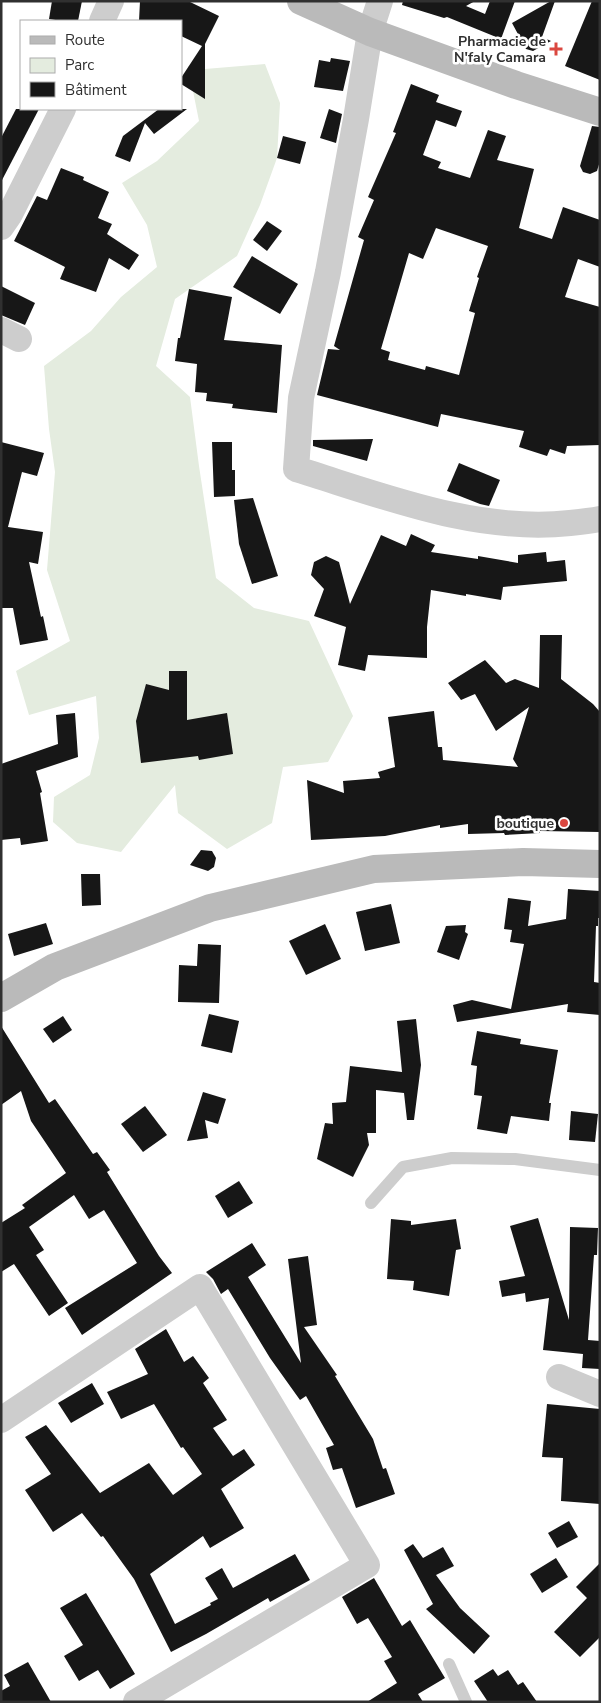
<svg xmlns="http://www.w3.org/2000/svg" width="601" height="1703" font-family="'Nunito Sans',sans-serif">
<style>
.green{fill:#e4ecdf}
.building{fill:#171717;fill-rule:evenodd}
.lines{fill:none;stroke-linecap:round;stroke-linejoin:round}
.lane{stroke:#cdcdcd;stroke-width:12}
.street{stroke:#cdcdcd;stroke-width:26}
.secondary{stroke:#bababa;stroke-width:28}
.poi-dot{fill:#da473f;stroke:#fff;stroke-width:2}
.labels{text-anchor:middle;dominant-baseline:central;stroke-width:5;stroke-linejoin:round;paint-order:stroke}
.poi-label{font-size:14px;font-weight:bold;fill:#303030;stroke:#fff;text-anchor:end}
</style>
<rect width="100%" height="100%" fill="#fff"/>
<path class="green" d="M265,64L280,103L277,158L260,205L237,256L175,299L156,366L190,397L199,466L216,578L254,608L309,621L353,716L328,762L283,767L272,823L227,849L178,813L175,785L121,852L77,843L53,822L54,797L90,775L99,738L96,696L29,715L16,671L70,641L47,570L55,472L49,429L44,366L91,331L121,297L157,267L147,225L122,183L157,161L199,121L188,66L205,69Z"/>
<g class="building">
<path d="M52,1H82L78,21H62L49,19Z"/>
<path d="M140,1H188L219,16L205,44V99L181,84V78L202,46L181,36V21H139Z"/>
<path d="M403,1H475L466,6L485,14L490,1H515L501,39L447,17L444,18L402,5Z"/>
<path d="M551,1H555L542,37L551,41L533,51L526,49L512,23Z"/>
<path d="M592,1H600V80L565,66Z"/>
<path d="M331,58L350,61L343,91L314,87L319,60L330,62Z"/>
<path d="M411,84L439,95L436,102L462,111L456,127L436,120L423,155L441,162L438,168L470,178L488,130L506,136L497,160L534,169L519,228L552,239L563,207L600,220V267L578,259L565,297L600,307V445L567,446L565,454L550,449L547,456L519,447L524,431L441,414L438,427L317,395L328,349L340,350L334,346L364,240L358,237L374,200L368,197L396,133L393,132ZM436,228L488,246L477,277L479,278L469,311L475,313L459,375L426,366L425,370L388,360L390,352L381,349L409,253L423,259Z"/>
<path d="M16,109H39L1,182V138Z"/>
<path d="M159,109H187L154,134L145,123L130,162L115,156L123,136Z"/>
<path d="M329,109L342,114L336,143L320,138Z"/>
<path d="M592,126L600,127V161L597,171L590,174L583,172L580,166Z"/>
<path d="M283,136L306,142L300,164L277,158Z"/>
<path d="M61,168L84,177L83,180L109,192L98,218L112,224L107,234L139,255L129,270L109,258L96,292L60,279L65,267L14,241L37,196L47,200Z"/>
<path d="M267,221L282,231L267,251L253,240Z"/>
<path d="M252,256L298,284L280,314L233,287Z"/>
<path d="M1,286L35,303L25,325L1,315Z"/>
<path d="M189,289L232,297L224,340L282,345L277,413L232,408L233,404L206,401L207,393L195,392L197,364L175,361L178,338H180Z"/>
<path d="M373,439L367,461L313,446V440Z"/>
<path d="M1,442L44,453L37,476L22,472L8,527L43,532L38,564L29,562L41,617L43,616L48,640L20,645L13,608H1Z"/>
<path d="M212,442H232V470H235V496L214,497Z"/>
<path d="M459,463L500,480L489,506L480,504L447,491Z"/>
<path d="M253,498L278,576L252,584L239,544L234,500Z"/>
<path d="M411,534L435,545L431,552L478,559V556L518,563V555L546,552L547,562L565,560L567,581L503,587L501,600L466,594V596L431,590L427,627V658L368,655L365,671L338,665L346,627L314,616L324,589L311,575L314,562L326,556L339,562L350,604L381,535L406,546Z"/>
<path d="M540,635H562L561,679L593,704L600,712V832L540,831V833L505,835L504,833L468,834V824L440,828V825L385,836L311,840L307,780L344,793L343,781L380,778L378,772L395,767L388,717L434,711L438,747H442L443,760L518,767L513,759L529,707L496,731L475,694L461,700L448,683L485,660L506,683L515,679L539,688Z"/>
<path d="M169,671H187V720L227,713L233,754L199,760L198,756L141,763L136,721L146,684L169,690Z"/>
<path d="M75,713L78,757L36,771L42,792L40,793L48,841L21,845L20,838L1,840V764L58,744L56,715Z"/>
<path d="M201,850L212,851L216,858L214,867L208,871L190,865Z"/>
<path d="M81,874H100L101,905L82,906Z"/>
<path d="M568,889L600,891V918H598V926H596L594,982L600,983V1015L567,1012L568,1004L457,1022L453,1005L472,1000L511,1009L524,944L510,942L512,930L504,929L508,898L531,901L528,926L566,919Z"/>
<path d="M391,904L400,943L365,951L356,912Z"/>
<path d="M46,923L53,944L14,956L8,934Z"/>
<path d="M325,924L341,959L306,975L289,941Z"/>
<path d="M466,925L465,932L468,934L459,960L437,952L446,926Z"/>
<path d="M198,944L221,945L219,1003L178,1002L179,965L197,966Z"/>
<path d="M209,1014L239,1021L232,1053L201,1046Z"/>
<path d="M63,1016L72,1030L53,1043L43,1029Z"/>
<path d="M416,1019L421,1065L414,1120H407L404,1093L376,1090V1133H367L369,1145L353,1177L317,1159L325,1123L333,1124L332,1103L346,1102L350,1066L402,1072L397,1021Z"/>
<path d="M1,1026L49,1103L55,1099L93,1154L97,1152L110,1170L107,1172L159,1256L172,1273L82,1335L65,1308L137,1263L104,1210L89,1219L74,1195L29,1227L44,1250L36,1255L68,1303L49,1316L14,1264L1,1272V1223L25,1208L22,1205L66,1173L31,1121L21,1091L1,1105Z"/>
<path d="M477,1031L521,1039L520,1044L558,1050L549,1103H551L549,1121L511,1116L507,1134L477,1129L482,1096L474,1095L477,1066L471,1065Z"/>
<path d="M203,1092L226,1099L218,1124L205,1120L208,1138L187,1141Z"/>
<path d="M145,1106L167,1135L143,1152L121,1124Z"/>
<path d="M571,1111L598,1114L595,1142L569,1140Z"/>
<path d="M239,1181L253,1203L228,1218L215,1196Z"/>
<path d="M538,1218L569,1320L570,1227L598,1228L597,1255H594L588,1340L600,1341V1369L582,1368L583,1354L543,1350L549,1298L526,1302L525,1293L502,1297L499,1281L525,1276L510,1226Z"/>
<path d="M391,1219L411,1221V1225L456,1219L461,1249L456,1250L449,1296L413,1290L414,1281L387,1279Z"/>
<path d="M252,1243L266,1265L248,1277L301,1363L288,1259L308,1256L317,1325L304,1327L337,1375L335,1376L373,1439L383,1469L386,1468L395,1494L356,1508L342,1468L333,1470L326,1448L334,1445L306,1396L300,1400L270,1358L228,1289L221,1294L213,1279L206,1272Z"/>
<path d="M166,1329L184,1362L193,1356L209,1378L203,1383L227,1420L213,1428L233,1456L244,1449L255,1465L221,1489L244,1528L210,1548L203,1536L150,1574L175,1624L211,1605L210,1603L218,1599L205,1578L222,1568L233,1588L295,1554L310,1580L270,1602L268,1598L206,1634L171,1652L134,1579L103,1536L101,1537L82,1513L53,1532L25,1490L51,1474L25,1437L46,1425L100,1493L149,1463L173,1495L202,1474L183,1447L181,1448L154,1404L121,1419L107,1392L148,1374L135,1349Z"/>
<path d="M92,1383L104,1404L71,1423L58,1403Z"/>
<path d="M547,1404L600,1409V1504L561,1501L563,1458L542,1457Z"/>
<path d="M569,1521L578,1537L557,1548L548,1533Z"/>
<path d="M413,1544L423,1558L443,1547L454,1566L436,1575L460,1608L490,1636L474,1654L426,1609L433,1604L404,1550Z"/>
<path d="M556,1558L568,1577L542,1593L530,1574Z"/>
<path d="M600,1563V1637L580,1657L554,1632L587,1598L576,1587Z"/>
<path d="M374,1578L402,1626L410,1620L445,1678L418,1694L423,1702H367L397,1683L384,1661L392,1657L368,1618L357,1624L342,1597Z"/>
<path d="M86,1593L135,1674L110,1689L98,1670L79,1681L64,1656L83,1645L60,1608Z"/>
<path d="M28,1662L51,1702H1V1691L10,1686L4,1675Z"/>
<path d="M493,1669L498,1676L508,1670L518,1685L523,1682L537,1702H488L474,1681Z"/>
</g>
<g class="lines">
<g class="lane">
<path d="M371,1203L403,1167L452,1158L515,1159L600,1170"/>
<path d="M449,1664L466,1702"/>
</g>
<g class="street">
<path d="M380,1L370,32L356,119L328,272L301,398L296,469C384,496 476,533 570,523C580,522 590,521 600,519"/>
<path d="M102,21L111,1"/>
<path d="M1,227L10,214L63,109"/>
<path d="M1,330L19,339"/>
<path d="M559,1377L600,1394"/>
<path d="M1,1420L200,1287L367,1565L136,1702"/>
</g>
<g class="secondary">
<path d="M301,1L370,32L516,85L600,112"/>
<path d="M1,998L55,967L210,908L374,869L523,862L600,864"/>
</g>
</g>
<g class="poi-dot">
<path d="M553.5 41.5h5v5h5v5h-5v5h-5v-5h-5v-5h5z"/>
<circle cx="564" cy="823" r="5"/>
</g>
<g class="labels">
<g class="poi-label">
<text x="546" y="41">Pharmacie de<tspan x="546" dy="16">N'faly Camara</tspan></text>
<text x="554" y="823">boutique</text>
</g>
</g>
<rect width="601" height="1703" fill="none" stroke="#303030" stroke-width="5"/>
<rect x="20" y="20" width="162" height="90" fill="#ffffff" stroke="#acacac"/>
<rect x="30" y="36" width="25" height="8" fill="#bababa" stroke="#acacac"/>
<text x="65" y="45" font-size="15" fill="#303030">Route</text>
<rect x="30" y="58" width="25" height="15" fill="#e4ecdf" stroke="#acacac"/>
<text x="65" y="70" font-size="15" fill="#303030">Parc</text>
<rect x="30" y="82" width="25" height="15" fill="#171717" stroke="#acacac"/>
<text x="65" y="95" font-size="15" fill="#303030">Bâtiment</text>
</svg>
